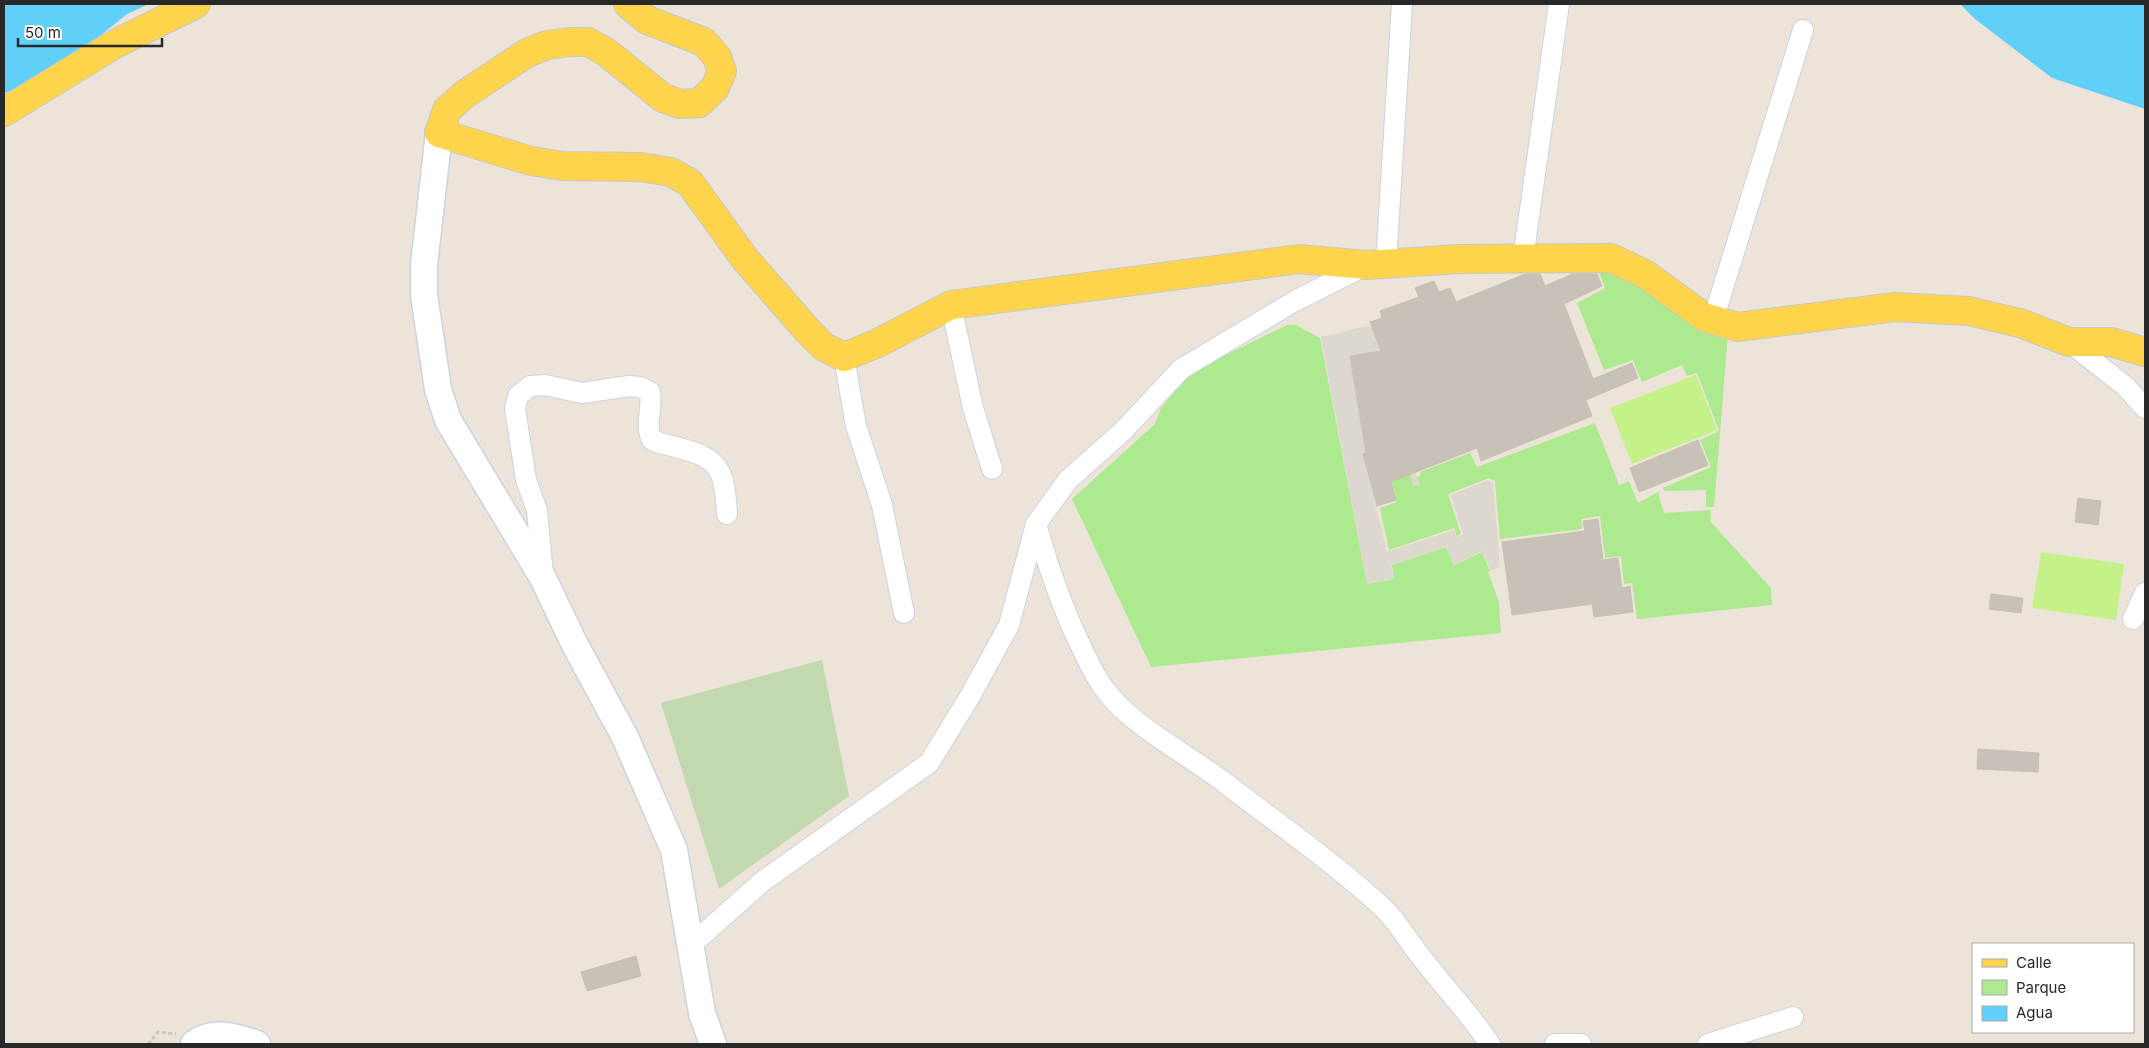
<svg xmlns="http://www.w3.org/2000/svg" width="2149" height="1048" font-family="Inter,sans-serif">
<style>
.green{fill:#ade98f}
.cemetery{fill:#c2d8ae}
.pitch{fill:#c5f189}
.plaza{fill:#dcd7cf}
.water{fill:#60d0f9}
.building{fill:#c7c1b8;stroke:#c7c0b2}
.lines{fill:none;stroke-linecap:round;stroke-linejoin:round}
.minor-casing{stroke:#cdd1e3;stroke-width:22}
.tertiary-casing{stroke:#cdd1e3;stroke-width:29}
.primary-casing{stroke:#c7c7c7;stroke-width:30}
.path{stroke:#c7c7c7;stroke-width:3;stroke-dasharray:4 2.5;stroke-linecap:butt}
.minor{stroke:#fff;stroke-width:20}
.tertiary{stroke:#fff;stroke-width:26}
.primary{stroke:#fdd44c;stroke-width:28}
</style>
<rect width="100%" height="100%" fill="#ece4d8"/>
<g class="green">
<path d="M1596,265L1618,268L1728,334L1714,507H1706V490L1664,491L1663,488L1711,467L1700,440L1719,431L1697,373L1687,376L1682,365L1642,382L1633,360L1604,370L1577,303L1605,288Z"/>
<path d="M1287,325H1296L1320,338L1367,584L1394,579L1392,565L1446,547L1454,565L1482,552L1490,571L1488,572L1499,602L1501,633L1151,667L1072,499L1155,424L1161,408L1191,372Z"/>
<path d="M1595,423L1619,485L1629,481L1638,503L1658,492L1664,513L1711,510L1710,521L1771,588L1772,605L1637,619L1632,583L1624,584L1621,556L1605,558L1600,516L1581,519L1582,529L1500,539L1495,481L1489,478L1448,494L1461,534L1457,536L1454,528L1389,550L1380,508L1397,502L1383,449L1398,445L1414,486L1420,485L1417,477L1421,475L1420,472L1470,453L1477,467Z"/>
</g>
<path class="cemetery" d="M822,660L849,796L719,889L661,703Z"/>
<g class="pitch">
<path d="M1696,375L1717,430L1632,464L1610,408Z"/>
<path d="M2041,552L2124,564L2116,620L2032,608Z"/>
</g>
<path class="plaza" d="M1366,326L1372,327L1386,366L1382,385L1420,485L1414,486L1398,446L1363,455L1387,552L1454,530L1456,537L1463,535L1451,495L1488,480L1493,484L1500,567L1491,570L1482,551L1454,565L1445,547L1391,565L1393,579L1367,584L1321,337Z"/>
<g class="water">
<path d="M6,4H149L127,14L48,78L4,93V5Z"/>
<path d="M1960,4H2145V109L2052,78L1975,19Z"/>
</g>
<g class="building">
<path d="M1525,274H1540L1545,286L1572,274H1597L1602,286L1564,304L1593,379L1632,363L1638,378L1586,400L1592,416L1481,461L1477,448L1391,482L1396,500L1377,506L1363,454L1366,453L1350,356L1381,351L1370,322L1382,318L1380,311L1419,297L1415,288L1434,281L1439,292L1450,288L1456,302Z"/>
<path d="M1698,440L1708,465L1639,492L1630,468Z"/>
<path d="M2078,498L2101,501L2098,525L2075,522Z"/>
<path d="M1598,519L1603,560L1618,558L1622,588L1630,586L1633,612L1594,617L1592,604L1512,615L1502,542L1585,531L1583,521Z"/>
<path d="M1991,594L2023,598L2021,613L1989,609Z"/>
<path d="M1978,749L2039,753L2038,772L1977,769Z"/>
<path d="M636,956L641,976L587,991L581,972Z"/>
</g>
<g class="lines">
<defs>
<g id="minor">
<path d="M1523,259L1559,4"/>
<path d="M1386,264L1402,4"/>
<path d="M951,305L973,408L992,469"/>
<path d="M1713,320L1803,30"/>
<path d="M2069,342L2125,386L2145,408"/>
<path d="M844,357L856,426L882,505L904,613"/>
<path d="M1036,524C1047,563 1060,601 1077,638C1086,656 1093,675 1106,691C1133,727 1189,755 1225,783C1277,823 1332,861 1380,905C1397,920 1408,941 1422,958C1444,987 1470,1014 1490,1044"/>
<path d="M543,576L537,510L526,480L518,428L515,408L518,396L530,386L545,385L582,393L629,386L640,387L650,392C653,409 644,424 652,440C675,450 714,449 722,478C726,489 726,502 727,514"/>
<path d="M2133,619L2145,593"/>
<path d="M690,946L763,881L929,763L969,698L1009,625L1036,524L1068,480L1123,431L1181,369L1295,301L1366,265"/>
<path d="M1555,1044H1581"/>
<path d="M1708,1044L1793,1017"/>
</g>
<g id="tertiary">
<path d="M439,133L424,265V295L438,389L448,420L543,578L574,643L625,737L674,850L702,1013L713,1044"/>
<path d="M194,1044C212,1029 236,1037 257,1044"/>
</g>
<g id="primary">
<path d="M628,4L647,20L704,42L717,57L722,71L715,88L699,103L680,104L663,98L606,52L588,42H570L547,45L527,53L465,94L447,110L439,133L531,161L562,166L640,167L671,172L690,183L745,259L808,331L824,347L844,357L878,343L951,305L1299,259L1366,265L1460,259L1611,258L1645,274L1704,317L1737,327L1895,307L1969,311L2023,324L2069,342H2111L2145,352"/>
<path d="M4,112L115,44L196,4"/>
</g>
</defs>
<use href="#minor" class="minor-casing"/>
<use href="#tertiary" class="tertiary-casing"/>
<use href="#primary" class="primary-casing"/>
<path class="path" d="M148,1044L158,1032L176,1034"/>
<use href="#minor" class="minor"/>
<use href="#tertiary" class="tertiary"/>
<use href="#primary" class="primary"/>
</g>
<rect width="2149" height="1048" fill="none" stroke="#282828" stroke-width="10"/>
<rect x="1972" y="943" width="162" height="90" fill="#ffffff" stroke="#a9a9a9"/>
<rect x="1982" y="959" width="25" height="8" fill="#fdd44c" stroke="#a9a9a9"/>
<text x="2016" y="968" font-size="15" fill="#282828">Calle</text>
<rect x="1982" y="980" width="25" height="15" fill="#ade98f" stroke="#a9a9a9"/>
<text x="2016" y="993" font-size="15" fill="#282828">Parque</text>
<rect x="1982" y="1006" width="25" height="15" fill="#60d0f9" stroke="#a9a9a9"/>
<text x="2016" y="1018" font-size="15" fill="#282828">Agua</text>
<path d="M18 38v8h144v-8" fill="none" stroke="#282828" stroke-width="2.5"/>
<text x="25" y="38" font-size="15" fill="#282828" stroke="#ffffff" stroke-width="4" paint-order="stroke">50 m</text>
</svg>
